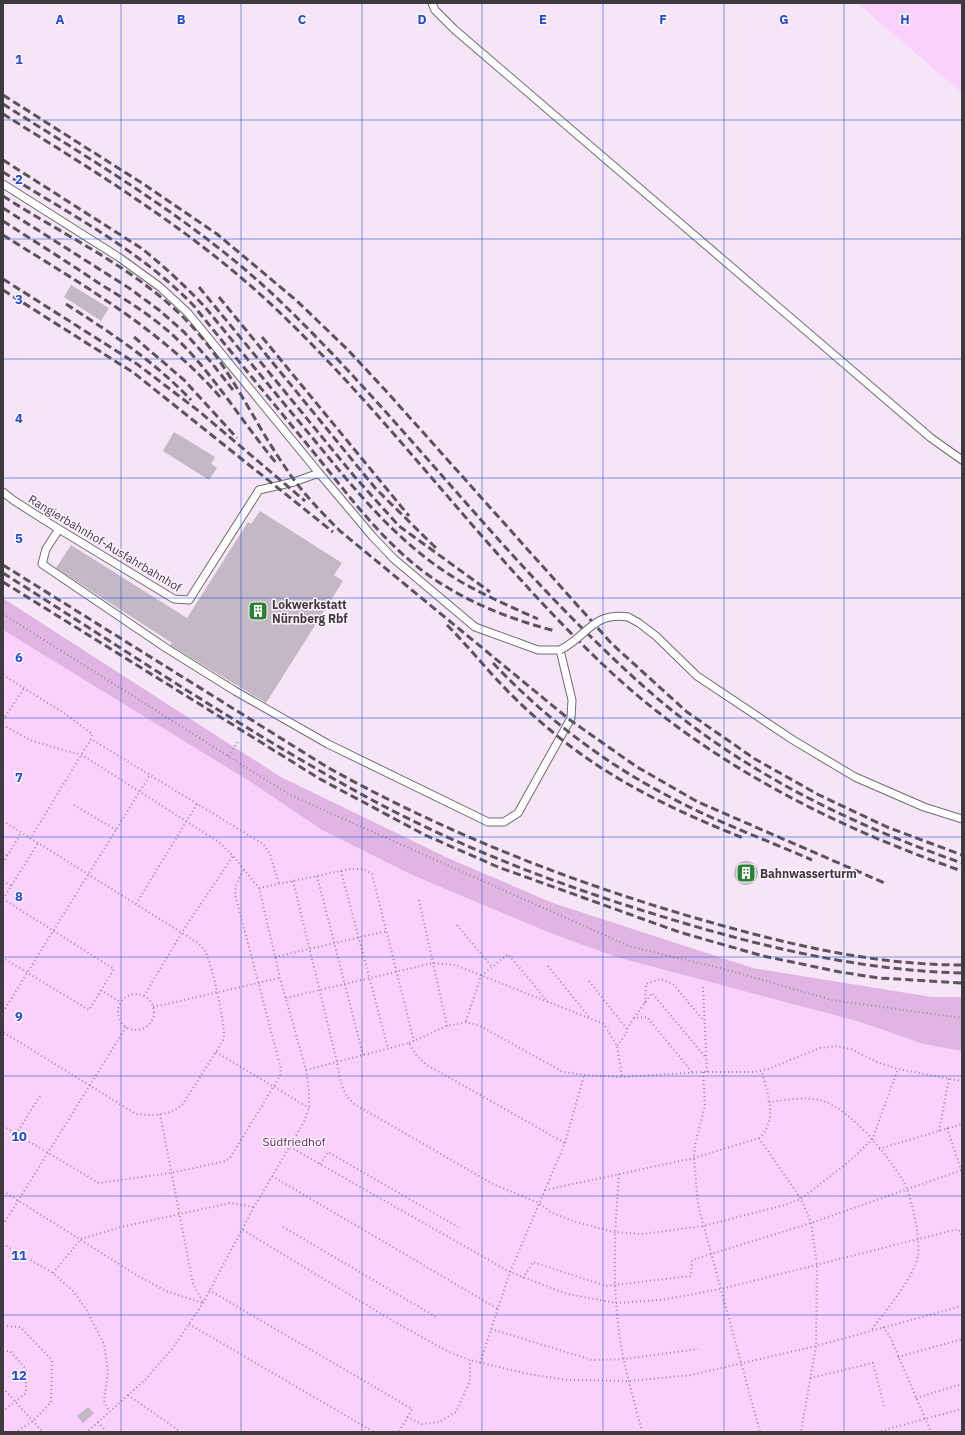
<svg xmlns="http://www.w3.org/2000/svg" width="965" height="1435" font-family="'IBM Plex Sans',sans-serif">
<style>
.built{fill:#f6e5f6}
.green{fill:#fad0fc}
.forest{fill:#e1b5e3}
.building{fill:#c4b8c5}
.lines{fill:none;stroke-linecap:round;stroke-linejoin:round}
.lane-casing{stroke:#746a74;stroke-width:9}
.path{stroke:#968f97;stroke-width:2;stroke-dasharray:1 3;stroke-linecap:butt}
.lane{stroke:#fff;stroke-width:7}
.rail{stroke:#5b555b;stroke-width:3;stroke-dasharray:8 4;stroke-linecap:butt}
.lane-bridge-casing{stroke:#746a74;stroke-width:9;stroke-linecap:butt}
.lane-bridge{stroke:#fff;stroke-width:7}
.grid{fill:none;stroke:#1d4ed8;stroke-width:1;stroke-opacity:0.55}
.labels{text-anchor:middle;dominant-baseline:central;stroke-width:3;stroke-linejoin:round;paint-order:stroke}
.street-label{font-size:12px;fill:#3e3a3f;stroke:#fef2fe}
.poi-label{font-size:12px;font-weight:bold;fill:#3e3a3f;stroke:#fef2fe;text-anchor:start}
.park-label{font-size:12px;fill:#622f66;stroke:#fef2fe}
.grid-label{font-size:13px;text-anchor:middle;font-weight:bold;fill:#1d4ed8;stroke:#fef2fe;stroke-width:3;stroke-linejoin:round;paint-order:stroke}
</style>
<rect width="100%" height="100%" fill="#fef2fe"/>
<path class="built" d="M3,3H857L962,93V997H932L753,968L553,903L448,858L281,777L3,597Z"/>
<g class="green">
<path d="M857,3H962V93Z"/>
<path d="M3,630L249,781L322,830L412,875L550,933L616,957L860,1022L923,1044L962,1051V1432H3Z"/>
</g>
<path class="forest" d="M3,598L281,777L448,858L553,903L753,968L932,997H962V1051L923,1044L860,1022L616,957L550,933L412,875L322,830L249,781L3,630Z"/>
<g class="building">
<path d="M71,285L109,308L101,321L64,297Z"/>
<path d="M174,432L215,457L211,464L217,468L209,480L163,451Z"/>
<path d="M260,511L342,563L334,575L343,581L266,703L170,645L172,643L56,568L71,545L187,618L248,522L251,524Z"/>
<circle cx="746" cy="873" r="12"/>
<path d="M88,1407L94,1413L83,1423L77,1416Z"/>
</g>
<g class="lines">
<defs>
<g id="lane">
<path d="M432,3L435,10L455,30L931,438L962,460"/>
<path d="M3,184L120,258L160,287L188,313L319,473"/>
<path d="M3,492L13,500L49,523L174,599L189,600L259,490L294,482L319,473L373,537L394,559L475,627L538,650H560L572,700L571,718L518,813L504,822H488L328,744L235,691L166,648L42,564L46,549L59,529"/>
<path d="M628,617L639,623L656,636L697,676L793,740L855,777L924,807L962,819"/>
</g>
</defs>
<use href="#lane" class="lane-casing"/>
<g class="path">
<path d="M3,614L290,795L629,946L728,970L832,1000L962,1018"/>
<path d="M3,675L67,715L92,734L91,739"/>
<path d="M3,720L24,688"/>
<path d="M3,725L32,741L82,755L219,842L233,856L259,888L280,978L306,1070L309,1093V1108L304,1122L254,1207L203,1303L172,1349L146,1379L87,1432"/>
<path d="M228,756L239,740"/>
<path d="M74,805L116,830"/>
<path d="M3,821L198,943C201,946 204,949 206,953C213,969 225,1023 224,1039L183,1104C170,1116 153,1116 136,1114L3,1032"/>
<path d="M30,839L91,739L263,844L270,854L279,884"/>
<path d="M3,852L8,856"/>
<path d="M3,863L21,833"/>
<path d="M341,871L388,1048"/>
<path d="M317,876L363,1055"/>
<path d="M3,881L11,886"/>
<path d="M293,881L337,1062C340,1079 341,1092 354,1104L493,1184L539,1203L552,1213L576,1222L614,1232L643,1234L703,1226L785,1205L801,1199L846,1164L872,1140L898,1069"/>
<path d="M259,888L350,869H363L372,874L414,1041"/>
<path d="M3,899L114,969L89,1010L3,958"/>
<path d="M3,899L38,843"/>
<path d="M419,900L447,1026"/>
<path d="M136,904L197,804"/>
<path d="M457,925L492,967"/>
<path d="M275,957L387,931"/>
<path d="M548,966L590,1018"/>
<path d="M589,981L627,1029L626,1034L617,1046"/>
<path d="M703,987L707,1072"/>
<path d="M101,990L120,1002"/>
<circle cx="136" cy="1012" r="18"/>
<path d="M144,996L182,932L233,856"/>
<path d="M286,998L433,963L455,965L604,1024L617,1046L622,1077"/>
<path d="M645,1003L646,984L661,979L673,984L704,1021"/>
<path d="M153,1007L280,978"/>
<path d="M3,1012L150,775"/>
<path d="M634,1018L652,993L706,1058"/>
<path d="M466,1021L481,976L508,954L548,1002"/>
<path d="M627,1029L634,1018L647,1017L692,1072"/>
<path d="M409,1043L447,1026L466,1022L480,1026L563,1072L584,1075L622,1077L703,1072H754L768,1069L820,1048L836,1046L851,1049L877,1062L898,1069L962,1081"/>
<path d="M216,1052L309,1108"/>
<path d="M306,1070L409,1043L417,1056L427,1065L565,1143"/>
<path d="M703,1072L705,1105L695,1145L694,1158L698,1205L760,1432"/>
<path d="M40,1096L16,1134L99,1183L170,1173L226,1161L230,1158L280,1076L281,1069L235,894L236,885L244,869"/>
<path d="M769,1102C786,1100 806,1096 823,1101C852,1111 886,1153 902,1179C912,1196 920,1235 918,1255C915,1276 885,1312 872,1329"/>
<path d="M160,1114L193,1284L203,1302"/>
<path d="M3,1126L16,1134"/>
<path d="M947,1128L961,1170"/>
<path d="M939,1131L949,1078"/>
<path d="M759,1138L801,1199L811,1223L817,1265L816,1346L801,1432"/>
<path d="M290,1147L510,1272L567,1294L616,1303L661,1300L721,1289L958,1229L962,1237"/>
<path d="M879,1149L962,1124"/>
<path d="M320,1164L328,1152L458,1227"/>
<path d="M619,1174C615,1226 612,1279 619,1331C623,1365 634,1399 642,1432"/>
<path d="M272,1176L498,1309"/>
<path d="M545,1190L694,1158L759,1138C779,1120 767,1094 762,1071"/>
<path d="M3,1191L138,1276L166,1291L203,1303"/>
<path d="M3,1225L126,1027"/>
<path d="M283,1227L438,1318"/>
<path d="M243,1230L393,1321L449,1352L470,1360L528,1374L568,1380L630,1381L691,1375L816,1346L962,1306"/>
<path d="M3,1244L53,1273L73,1291L86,1309L104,1344L108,1371L104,1401L109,1412"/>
<path d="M53,1273L81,1239L121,1227L230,1203L254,1207"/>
<path d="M523,1278L533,1262L606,1286L691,1276L692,1260L811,1223L962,1170"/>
<path d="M209,1290L412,1409L399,1432"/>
<path d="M189,1324L374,1432"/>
<path d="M3,1326L20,1327L52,1360L51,1402L33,1421L16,1432"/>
<path d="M883,1327L890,1337L931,1432"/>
<path d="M491,1329L592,1360L625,1359L698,1349"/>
<path d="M3,1351H10L26,1369V1393L3,1411"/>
<path d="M898,1357L962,1339"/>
<path d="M480,1363L510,1272L565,1143L584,1075"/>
<path d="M810,1378L873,1363L884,1406"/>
<path d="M3,1388L43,1432"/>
<path d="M128,1395L181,1432"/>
<path d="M916,1398L962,1384"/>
<path d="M407,1417L422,1424L439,1422L456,1412L470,1381V1360"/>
<path d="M98,1422L107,1432"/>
<path d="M877,1432L962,1409"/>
</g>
<use href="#lane" class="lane"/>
<g class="rail">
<path d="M3,95L145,185L217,234L297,301L348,350L387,392L612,644L687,712L755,759L819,795L887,827L962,855"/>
<path d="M3,104C99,165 199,223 281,302C390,407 481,529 589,635C621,666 652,696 687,722C770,785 864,829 962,863"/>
<path d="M3,114C97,173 194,231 276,309C396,423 491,561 613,674C712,765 835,827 962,871"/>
<path d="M3,160L141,248C164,266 185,286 205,307C240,350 275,393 311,436C351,485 389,533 441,569C471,590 505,604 538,619"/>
<path d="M3,172C69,214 140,250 194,306C234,356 275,405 315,454C350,497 384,544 431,577C469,603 510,619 555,631"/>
<path d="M3,196C71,240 151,275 203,339C235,378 255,423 283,464C299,489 319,510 340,531L570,720L637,767L698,802L887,884"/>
<path d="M3,208L129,288L159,310L184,332L211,362L233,390"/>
<path d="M3,221C34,241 66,261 97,282C126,300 156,318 180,342C217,379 244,425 278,465"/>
<path d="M3,235C79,283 160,328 220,397"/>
<path d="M3,279L137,364L200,412L305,501"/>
<path d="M199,287L354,476L399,526L490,592"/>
<path d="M3,290L134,373L333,532"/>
<path d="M219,297L376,489L437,549"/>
<path d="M66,304C111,333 154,361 191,400"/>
<path d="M134,337L184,380L237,438"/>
<path d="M262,337L409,516"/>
<path d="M3,565L327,767C449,835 578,885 713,923C795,946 877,965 962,965"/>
<path d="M3,573C125,650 245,731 372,800C458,846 549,881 641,910C746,943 851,970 962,973"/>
<path d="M3,582L320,779L425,835L498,867L679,932L763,956L840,972L879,978L962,983"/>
<path d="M447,625C466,644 482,664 500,683C515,699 532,715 549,729C606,778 673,810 743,838"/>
<path d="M493,663C544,717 603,762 668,796C714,821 764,839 812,860"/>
</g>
<defs>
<path id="lane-bridge" d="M560,650C588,636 592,612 628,617"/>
</defs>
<use href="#lane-bridge" class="lane-bridge-casing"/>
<use href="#lane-bridge" class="lane-bridge"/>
</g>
<path class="grid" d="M121,3V1432M241,3V1432M362,3V1432M482,3V1432M603,3V1432M724,3V1432M844,3V1432M3,120H962M3,239H962M3,359H962M3,478H962M3,598H962M3,718H962M3,837H962M3,957H962M3,1076H962M3,1196H962M3,1315H962"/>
<defs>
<symbol id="building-square" viewBox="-11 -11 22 22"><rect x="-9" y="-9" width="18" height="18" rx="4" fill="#298333" stroke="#fef2fe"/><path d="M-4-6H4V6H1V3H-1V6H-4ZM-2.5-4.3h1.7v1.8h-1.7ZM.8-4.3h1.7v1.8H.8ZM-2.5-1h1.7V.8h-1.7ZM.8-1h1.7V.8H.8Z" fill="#fff"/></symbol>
</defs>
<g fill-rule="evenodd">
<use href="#building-square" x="247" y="600" width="22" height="22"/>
<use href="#building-square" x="735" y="862" width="22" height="22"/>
</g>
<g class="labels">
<g class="street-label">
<text transform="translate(105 543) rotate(31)">Rangierbahnhof-Ausfahrbahnhof</text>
</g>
<g class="poi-label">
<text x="272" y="604">Lokwerkstatt<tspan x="272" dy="14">Nürnberg Rbf</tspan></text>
<text x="760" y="873">Bahnwasserturm</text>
</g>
<g class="park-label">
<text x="294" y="1141">Südfriedhof</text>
</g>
</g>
<g class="grid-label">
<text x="60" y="24">A</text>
<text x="181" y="24">B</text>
<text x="302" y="24">C</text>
<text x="422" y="24">D</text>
<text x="543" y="24">E</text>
<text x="663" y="24">F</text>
<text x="784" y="24">G</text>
<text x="905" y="24">H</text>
<text x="19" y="64">1</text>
<text x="19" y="184">2</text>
<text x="19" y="304">3</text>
<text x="19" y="423">4</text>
<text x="19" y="543">5</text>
<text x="19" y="662">6</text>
<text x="19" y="782">7</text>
<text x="19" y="901">8</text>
<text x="19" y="1021">9</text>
<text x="19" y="1141">10</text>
<text x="19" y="1260">11</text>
<text x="19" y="1380">12</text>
</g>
<rect width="965" height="1435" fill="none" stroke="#3e3a3f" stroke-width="8"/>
</svg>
